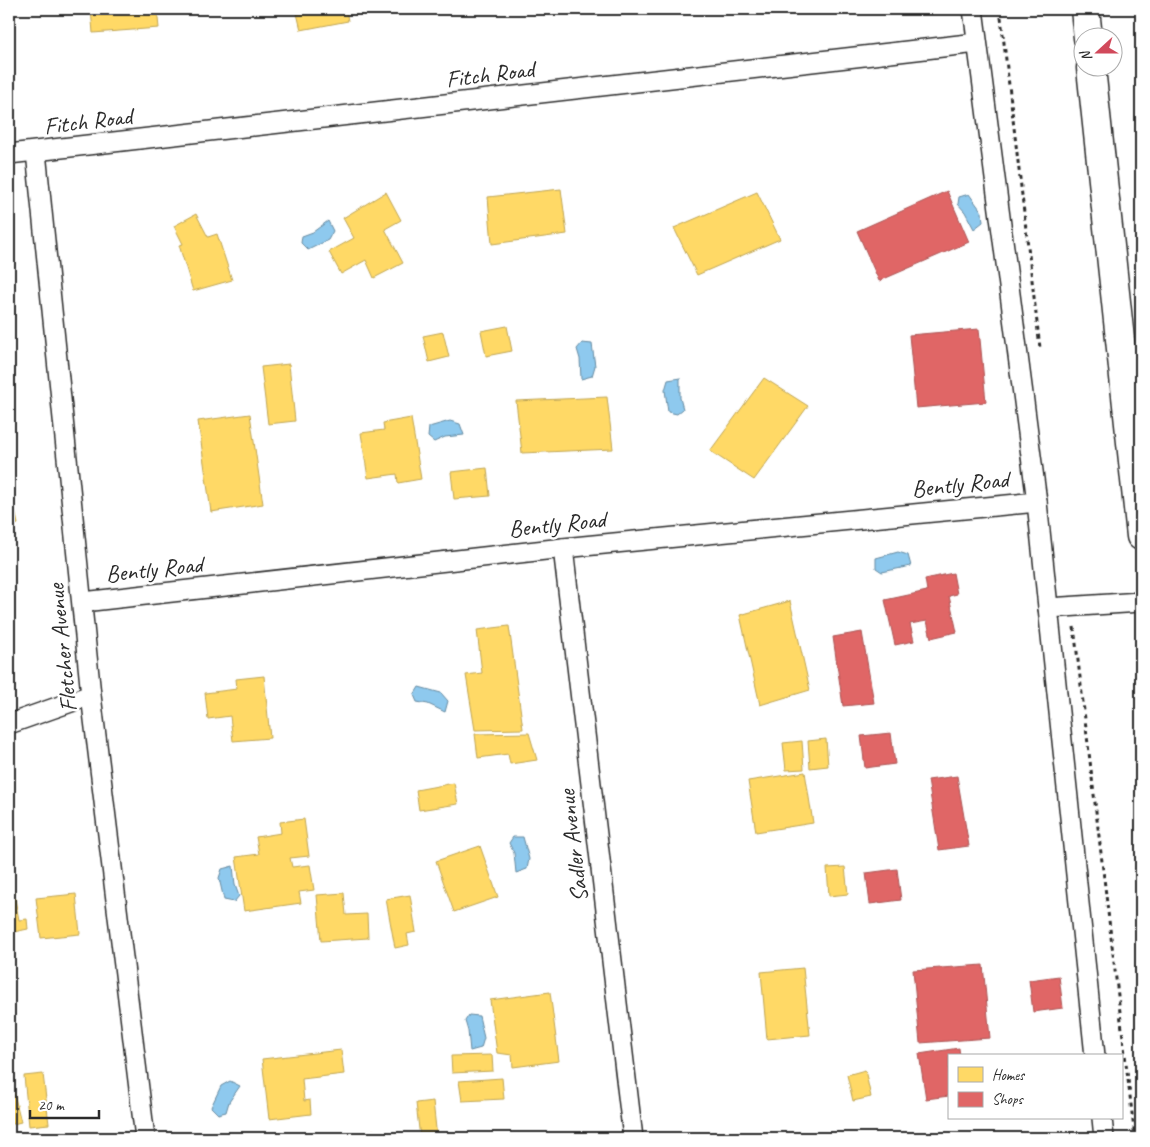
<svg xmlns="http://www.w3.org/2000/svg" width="1150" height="1147" font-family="Caveat,sans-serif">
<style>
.water{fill:#8ec9ee;stroke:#668aa0}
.homes{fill:#ffd966;stroke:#bfa554}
.shops{fill:#e06666;stroke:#aa5454}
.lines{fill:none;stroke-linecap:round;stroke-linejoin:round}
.minor-casing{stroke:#2b2b2b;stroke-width:22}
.trunk-casing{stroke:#2b2b2b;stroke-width:31}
.path{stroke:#2b2b2b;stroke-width:3;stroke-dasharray:4 4;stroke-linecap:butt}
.minor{stroke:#fff;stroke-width:19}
.trunk{stroke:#fff;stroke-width:28}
.labels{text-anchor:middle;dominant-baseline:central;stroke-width:5;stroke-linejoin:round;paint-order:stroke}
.street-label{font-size:24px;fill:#2b2b2b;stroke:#fff}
</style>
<rect width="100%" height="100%" fill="#fff"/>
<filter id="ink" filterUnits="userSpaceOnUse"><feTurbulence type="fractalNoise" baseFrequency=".02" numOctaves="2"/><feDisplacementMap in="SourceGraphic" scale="10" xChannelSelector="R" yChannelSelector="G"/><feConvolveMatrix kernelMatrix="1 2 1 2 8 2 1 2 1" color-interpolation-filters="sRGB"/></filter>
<g filter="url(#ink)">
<g class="water">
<path d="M969,194L982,212L983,222L974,229L965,212L958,204L959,197Z"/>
<path d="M328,221L333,231L328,240L308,250L301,243L302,236L313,232Z"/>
<path d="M582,343L592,344L595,366L592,376L581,379L580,359L577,349Z"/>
<path d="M680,378V398L683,409L677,414L668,412L665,390L668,380Z"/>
<path d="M450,421L460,424L464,435L445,437L434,442L428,437L429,427Z"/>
<path d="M898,552L908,555L911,566L882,572L876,568V558Z"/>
<path d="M419,687L441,693L448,701L445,712L428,704L417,702L414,695Z"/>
<path d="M513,837H523L529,859L527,869L516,873L514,853L509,843Z"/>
<path d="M233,866L235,885L239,896L234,902L224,900L219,878L222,869Z"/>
<path d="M469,1015L479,1016L484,1038L481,1048L470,1051L468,1031L465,1021Z"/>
<path d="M230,1081L240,1086L229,1102L226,1112L218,1114L211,1107L221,1086Z"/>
</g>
<g class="homes">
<path d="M91,9H157L159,28L93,33Z"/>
<path d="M296,9H346L348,21L301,30Z"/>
<path d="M561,189L567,234L492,244L488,197Z"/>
<path d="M386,192L401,220L385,229L403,263L374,278L366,260L341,274L329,252L354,238L343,218Z"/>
<path d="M757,192L780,239L697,275L674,228Z"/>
<path d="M196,214L208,237L217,234L232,280L193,291L179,245L183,244L174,226Z"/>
<path d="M507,326L512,351L486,356L481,331Z"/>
<path d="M443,332L449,357L429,362L423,336Z"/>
<path d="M289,364L295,421L268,424L261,367Z"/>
<path d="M764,378L808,406L754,480L710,451Z"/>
<path d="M607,397L613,449L522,453L516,401Z"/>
<path d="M250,414L263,504L211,512L198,421Z"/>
<path d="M411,418L421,479L398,483L397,474L368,478L361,433L384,430L383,423Z"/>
<path d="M487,468L490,496L454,499L451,472Z"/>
<path d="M9,483L18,524L9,527Z"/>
<path d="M790,601L810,690L760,705L740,615Z"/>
<path d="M509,626L523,729L475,730L466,675L482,673L477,630Z"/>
<path d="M264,676L270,738L233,741L230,716L208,719L205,693L237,689L236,679Z"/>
<path d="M529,733L537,760L510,764L508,754L478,758L475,734Z"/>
<path d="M826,739L828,766L810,768L808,741Z"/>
<path d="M802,741L804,769L786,770L783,743Z"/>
<path d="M805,772L813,823L756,832L748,781Z"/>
<path d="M454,783L458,804L419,810L416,790Z"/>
<path d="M304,819L309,856L290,858L292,867L310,865L314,890L299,892L301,903L244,911L236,857L259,854L256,837L281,833L280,822Z"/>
<path d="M480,846L498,897L454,912L436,861Z"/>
<path d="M845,867L848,894L829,896L827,868Z"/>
<path d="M13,889L19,920L27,919L28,929L9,933V890Z"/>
<path d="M344,893L346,915L367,914L368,938L321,941L317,895Z"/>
<path d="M76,894L80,934L41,938L36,898Z"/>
<path d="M410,895L416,932L407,934L409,945L395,948L386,899Z"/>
<path d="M803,968L810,1035L767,1039L761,972Z"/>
<path d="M550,992L559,1061L513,1067L512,1055L497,1053L490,1000Z"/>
<path d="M341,1050L344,1074L302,1079L304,1101L310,1100L311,1114L269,1119L262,1059Z"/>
<path d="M492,1055L493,1071L452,1073L451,1056Z"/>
<path d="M865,1070L871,1097L853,1101L847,1075Z"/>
<path d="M9,1073L21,1122L9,1125Z"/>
<path d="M43,1074L49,1124L29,1126L24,1076Z"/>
<path d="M502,1078L504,1099L462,1101L459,1081Z"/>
<path d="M433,1101L437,1138H420L416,1103Z"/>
<path d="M374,1130L375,1138H336Z"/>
</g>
<g class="shops">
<path d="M947,191L969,242L879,281L857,231Z"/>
<path d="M979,329L986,402L916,408L909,335Z"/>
<path d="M953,573L957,594L949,596L957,632L931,638L927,621L910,624L914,641L895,645L885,600L927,591L925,579Z"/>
<path d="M862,632L874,703L843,706L833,637Z"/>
<path d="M891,733L895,764L865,768L861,736Z"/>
<path d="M957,776L969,846L939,850L928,780Z"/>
<path d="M897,869L901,900L870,904L866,873Z"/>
<path d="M983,965L990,1038L920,1043L913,970Z"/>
<path d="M1059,976L1063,1008L1033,1012L1029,980Z"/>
<path d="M959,1048L960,1056H949V1096L926,1099L919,1054Z"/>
</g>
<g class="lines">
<defs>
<g id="minor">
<path d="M973,9L1037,502L1095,1056"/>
<path d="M36,152L91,695L145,1138"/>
<path d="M9,154L977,43"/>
<path d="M563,548L633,1138"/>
<path d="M83,602L563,548L1037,502"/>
<path d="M1048,608L1141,602"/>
<path d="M9,724L91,695"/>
<path d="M1102,1118L1104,1138"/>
</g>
<g id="trunk">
<path d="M1085,9L1088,38"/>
<path d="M1091,68L1141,536"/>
</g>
</defs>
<use href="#minor" class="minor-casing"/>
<use href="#trunk" class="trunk-casing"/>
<g class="path">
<path d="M1000,9L1040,348"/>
<path d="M1074,627L1135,1138"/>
</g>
<use href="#minor" class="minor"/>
<use href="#trunk" class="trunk"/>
</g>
</g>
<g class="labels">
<g class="street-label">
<text transform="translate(490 74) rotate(-7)">Fitch Road</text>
<text transform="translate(88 121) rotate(-7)">Fitch Road</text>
<text transform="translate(960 484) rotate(-6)">Bently Road</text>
<text transform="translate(557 524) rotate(-6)">Bently Road</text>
<text transform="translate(154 569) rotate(-6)">Bently Road</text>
<text transform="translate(62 648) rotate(-96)">Fletcher Avenue</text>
<text transform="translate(573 846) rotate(-97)">Sadler Avenue</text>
</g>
</g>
<rect width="1150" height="1147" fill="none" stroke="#fff" stroke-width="30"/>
<rect x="15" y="15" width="1120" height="1117" fill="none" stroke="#2b2b2b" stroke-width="2" filter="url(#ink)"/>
<rect x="948" y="1054" width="175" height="65" fill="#ffffff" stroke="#aaaaaa"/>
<rect x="958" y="1067" width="25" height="15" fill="#ffd966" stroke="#aaaaaa"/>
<text x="992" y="1080" font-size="15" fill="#2b2b2b">Homes</text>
<rect x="958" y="1092" width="25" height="15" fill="#e06666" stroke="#aaaaaa"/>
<text x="992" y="1104" font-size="15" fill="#2b2b2b">Shops</text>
<g transform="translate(1098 52) rotate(249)"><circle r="24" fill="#ffffff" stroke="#aaaaaa"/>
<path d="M0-4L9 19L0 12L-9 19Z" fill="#d1495b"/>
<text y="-8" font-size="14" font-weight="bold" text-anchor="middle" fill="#2b2b2b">N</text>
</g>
<path d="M30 1110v8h69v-8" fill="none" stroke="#2b2b2b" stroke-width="2.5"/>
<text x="38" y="1110" font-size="15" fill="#2b2b2b" stroke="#ffffff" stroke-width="4" paint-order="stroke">20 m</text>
</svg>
